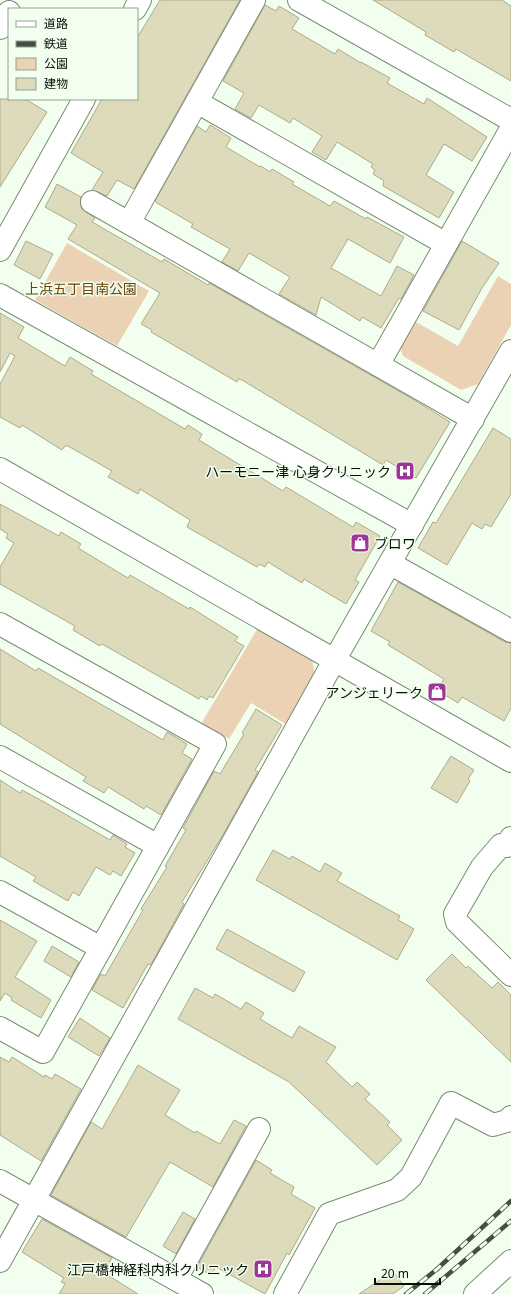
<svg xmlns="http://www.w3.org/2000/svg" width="511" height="1294" font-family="'Noto Sans','Noto Sans JP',sans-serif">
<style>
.green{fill:#ecd2b4}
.building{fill:#dddbbb;stroke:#acab8c}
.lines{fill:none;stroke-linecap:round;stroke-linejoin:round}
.street-casing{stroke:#798c73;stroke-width:24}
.secondary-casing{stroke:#798c73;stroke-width:24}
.street{stroke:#fff;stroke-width:22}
.secondary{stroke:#fff;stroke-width:22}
.rail-casing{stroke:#474f45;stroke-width:4.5}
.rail{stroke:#f2ffee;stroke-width:3;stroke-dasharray:9;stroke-linecap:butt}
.labels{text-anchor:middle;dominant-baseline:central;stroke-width:3;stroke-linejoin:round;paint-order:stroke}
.park-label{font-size:14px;fill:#694308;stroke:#f2ffee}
.poi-label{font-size:14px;fill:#070e06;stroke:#f2ffee;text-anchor:end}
</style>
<rect width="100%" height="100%" fill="#f2ffee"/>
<g class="green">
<path d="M67,243L149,291L117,346L35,300Z"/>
<path d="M498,276L511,284V325L478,384L461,390L403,356L398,342L411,319L458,346Z"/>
<path d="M258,628L312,658L315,676L287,725L251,703L229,739L201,724Z"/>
</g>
<g class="building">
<path d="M160,0H240L134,189L117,180L107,196L92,190L103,172L71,153L102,99H137V38Z"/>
<path d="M373,0H502L511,6V81L456,49L454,52L425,35L426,32Z"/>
<path d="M265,5L276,11L279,6L299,18L292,29L335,54L338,49L361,63V62L390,78L387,83L424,104L427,98L487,137L472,161L444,144L426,175L454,192L439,218L383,186L384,181L373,174L375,170L371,167L373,164L337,142L326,160L312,152L322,136L293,118L290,123L259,105L251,118L235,109L244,93L223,81Z"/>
<path d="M0,99H25L47,112L0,187Z"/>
<path d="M210,125L231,138L226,147L260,167L261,166L270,172L272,169L294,182L292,184L330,206L334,201L366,219L367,217L404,237L390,263L348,239L331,268L381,296L397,266L414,275L401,299L399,298L381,328L362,317L360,321L321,297L316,315L279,294L290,277L249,253L238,271L222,262L230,249L191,227L193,224L157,203L155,201L197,126L206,132Z"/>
<path d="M57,184L81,197V208L95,218L92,222L162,262L164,259L208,285L209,283L411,398L450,422L416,478L386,460L383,465L242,380L238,379L237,382L151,332L152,330L141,324L160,293L68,239L77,225L45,207Z"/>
<path d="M26,241L53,254L40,279L14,265Z"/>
<path d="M462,241L499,263L482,288L459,330L423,311Z"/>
<path d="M0,313L24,327L18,338L65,366L70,357L93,371L91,374L185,429L188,425L202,434L199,440L283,491L286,487L353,527L356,522L380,536L355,580L359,582L346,604L304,579L302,583L268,562L265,567L259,564L257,567L187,527L190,520L140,489L138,494L108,477L112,471L68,446H65L62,450L22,425L20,428L0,417V384L15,356L10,353L0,372Z"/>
<path d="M493,428L511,439V494L491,527L485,524L482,529L472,523L447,565L418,548L433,522L436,523Z"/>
<path d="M0,504L59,536L61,532L81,544L78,548L128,578L130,575L189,609L190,607L238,637L235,641L244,646L213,698L209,696L207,700L201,696L199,699L102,644L100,646L73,630L75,626L0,584V567L14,543L6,538L8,534L0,529Z"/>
<path d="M398,582L505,642L511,643V708L504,721L462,697L458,703L437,690L444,679L388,645L390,642L371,631Z"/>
<path d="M0,649L36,671L38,668L163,740L167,732L187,744L182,753L192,759L161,815L146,806L144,809L108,787L104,793L83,781L86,777L0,724Z"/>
<path d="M256,709L282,725L255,770L258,772L224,833L182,902L184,904L153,961L150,965L148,964L123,1008L92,990L101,974L105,976L143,910L141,909L167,867L165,866L186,830L183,828L214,771L220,774L244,734L242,733Z"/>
<path d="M451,756L474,770L468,779L470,781L457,803L431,788Z"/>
<path d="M0,780L20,793L22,790L46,803L110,840L113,835L127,844L125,847L135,853L121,876L113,871L110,875L96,867L79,896L73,892L68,901L33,881L36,877L0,856Z"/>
<path d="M273,850L290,859L292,856L320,872L325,863L342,873L337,881L400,916L398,920L414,929L397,960L256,880Z"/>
<path d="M0,920L37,941L15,977L51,1000L41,1018L11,1000L12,998L5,993L0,1001Z"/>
<path d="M227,929L305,972L294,992L216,949Z"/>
<path d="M52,946L79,962L71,977L44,961Z"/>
<path d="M452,954L466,968L468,966L492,988L498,982L511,995V1062L426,980Z"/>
<path d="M195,988L213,998L215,994L241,1009L246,1002L264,1013L260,1019L292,1038L299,1026L336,1047L326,1062L352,1087L357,1082L370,1094L365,1099L390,1122L387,1125L402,1140L377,1165L289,1082L178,1019Z"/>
<path d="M80,1018L110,1038L99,1056L68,1037Z"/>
<path d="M0,1057L9,1062L12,1057L44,1077L45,1075L52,1079L55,1074L81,1089L41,1161L0,1135Z"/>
<path d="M138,1065L180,1090L165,1115L195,1133L196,1131L220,1144L234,1120L246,1126L213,1187L170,1162L126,1237L51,1195L91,1122L102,1129Z"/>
<path d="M256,1160L272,1170L270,1173L294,1187L291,1194L315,1208L289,1255L287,1253L265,1294L216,1267L211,1275L197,1267Z"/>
<path d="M183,1212L195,1219L176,1254L163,1246Z"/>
<path d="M42,1219L112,1258L103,1272L138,1294H59L65,1284L61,1282L64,1278L22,1252Z"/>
<path d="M393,1271L404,1286L393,1294H359Z"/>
</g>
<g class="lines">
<defs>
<g id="street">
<path d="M299,0L511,120"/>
<path d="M135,9L140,0"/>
<path d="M0,28L9,12"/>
<path d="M197,102L446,244"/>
<path d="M92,202L473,419"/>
<path d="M129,223L254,0"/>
<path d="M0,250L84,99"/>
<path d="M0,295L412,525"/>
<path d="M378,365L511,129"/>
<path d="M0,469L511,761"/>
<path d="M391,564L511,631"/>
<path d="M0,624L215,744L43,1052L0,1028"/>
<path d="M0,757L158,846"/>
<path d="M511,838L507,846L501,845L482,867L455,914L457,922L511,975"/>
<path d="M0,892L101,948"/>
<path d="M0,1181L202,1294"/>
<path d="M0,1261L335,659L511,351"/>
<path d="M176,1279L259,1129"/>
<path d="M285,1294L329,1214L397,1190L411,1177L451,1103L493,1125L507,1121L511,1117"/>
</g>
<path id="secondary" d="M475,1294L511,1261"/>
</defs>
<use href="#street" class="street-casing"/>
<use href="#secondary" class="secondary-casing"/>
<use href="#street" class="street"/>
<use href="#secondary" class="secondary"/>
<defs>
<g id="rail">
<path d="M406,1294L436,1270L511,1201"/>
<path d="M425,1294L511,1221"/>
</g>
</defs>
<use href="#rail" class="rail-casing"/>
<use href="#rail" class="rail"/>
</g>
<defs>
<symbol id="hospital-square" viewBox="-11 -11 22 22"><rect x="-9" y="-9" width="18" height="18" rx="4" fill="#9e369a" stroke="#f2ffee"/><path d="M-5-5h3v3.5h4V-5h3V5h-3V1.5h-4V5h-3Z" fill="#fff"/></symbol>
<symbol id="shop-square" viewBox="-11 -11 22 22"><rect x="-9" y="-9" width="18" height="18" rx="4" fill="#9e369a" stroke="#f2ffee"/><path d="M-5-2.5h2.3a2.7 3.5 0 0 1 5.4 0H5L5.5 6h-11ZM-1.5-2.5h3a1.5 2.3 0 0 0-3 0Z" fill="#fff"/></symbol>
</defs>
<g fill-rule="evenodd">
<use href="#hospital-square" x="394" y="460" width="22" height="22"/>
<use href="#shop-square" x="349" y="532" width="22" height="22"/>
<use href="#shop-square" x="426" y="681" width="22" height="22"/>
<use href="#hospital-square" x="252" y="1258" width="22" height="22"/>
</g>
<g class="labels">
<g class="park-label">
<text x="81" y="288">上浜五丁目南公園</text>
</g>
<g class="poi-label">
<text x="391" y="471">ハーモニー津 心身クリニック</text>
<text x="374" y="543" text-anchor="start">ブロワ</text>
<text x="423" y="692">アンジェリーク</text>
<text x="249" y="1269">江戸橋神経科内科クリニック</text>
</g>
</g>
<rect x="8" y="8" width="130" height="92" fill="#f2ffee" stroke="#949f91"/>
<rect x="16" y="21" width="20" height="6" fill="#ffffff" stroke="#949f91"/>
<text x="44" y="28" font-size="12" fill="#070e06">道路</text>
<rect x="16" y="41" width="20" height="6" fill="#474f45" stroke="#949f91"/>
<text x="44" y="48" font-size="12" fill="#070e06">鉄道</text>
<rect x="16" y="58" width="20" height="12" fill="#ecd2b4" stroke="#949f91"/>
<text x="44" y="68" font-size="12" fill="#070e06">公園</text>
<rect x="16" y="78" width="20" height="12" fill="#dddbbb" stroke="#949f91"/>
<text x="44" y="88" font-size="12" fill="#070e06">建物</text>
<path d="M375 1278v6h65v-6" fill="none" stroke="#070e06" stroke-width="2"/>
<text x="381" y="1278" font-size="12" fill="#070e06" stroke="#f2ffee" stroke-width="3" paint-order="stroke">20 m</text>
</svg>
